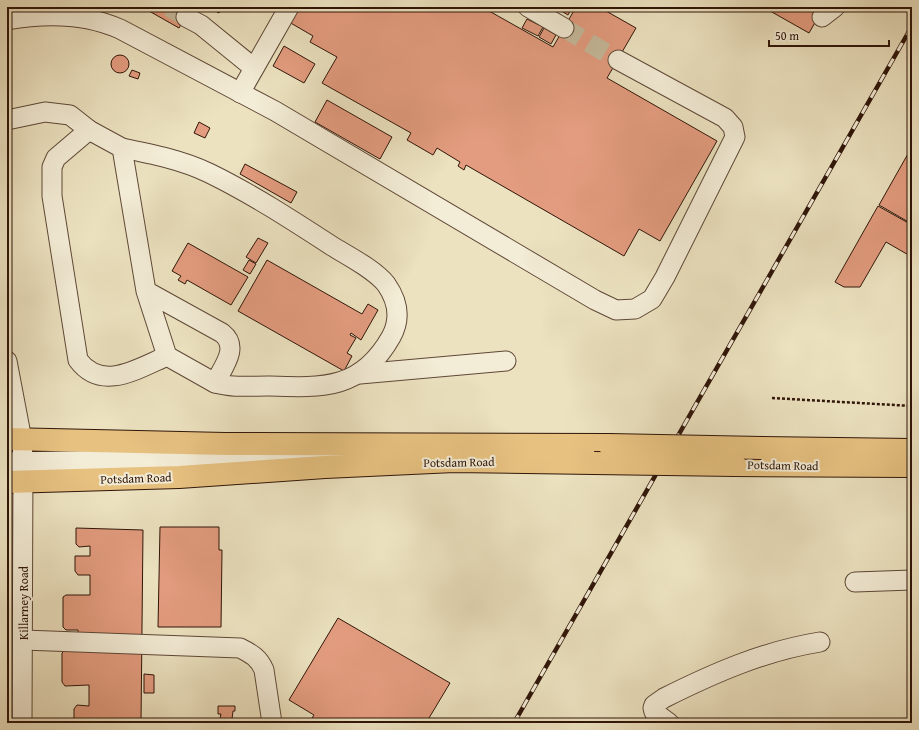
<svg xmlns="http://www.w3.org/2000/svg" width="919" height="730" font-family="'Gentium Book Plus',serif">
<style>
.building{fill:#e39c7f;stroke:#2f1509}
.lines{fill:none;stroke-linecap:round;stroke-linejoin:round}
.minor-tunnel{stroke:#c6b99b;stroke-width:19;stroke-dasharray:19 10;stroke-linecap:butt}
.minor-casing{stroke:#5e4837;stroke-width:21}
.major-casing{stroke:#2f1509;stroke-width:24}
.path{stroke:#2f1509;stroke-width:2.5;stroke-dasharray:3 2;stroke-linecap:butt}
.minor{stroke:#f3ecd6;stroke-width:19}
.major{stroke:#e6c180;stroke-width:22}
.rail-casing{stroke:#2f1509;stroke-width:4.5}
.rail{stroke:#f3ecd6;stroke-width:3;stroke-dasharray:9;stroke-linecap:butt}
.major-bridge-casing{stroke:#2f1509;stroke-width:24;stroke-linecap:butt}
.major-bridge{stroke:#e6c180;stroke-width:22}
.labels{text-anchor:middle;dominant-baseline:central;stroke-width:4;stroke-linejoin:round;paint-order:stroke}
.street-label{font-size:12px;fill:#2f1509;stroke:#f3ecd6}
</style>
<rect width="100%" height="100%" fill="#ece2c0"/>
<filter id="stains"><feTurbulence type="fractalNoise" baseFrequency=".005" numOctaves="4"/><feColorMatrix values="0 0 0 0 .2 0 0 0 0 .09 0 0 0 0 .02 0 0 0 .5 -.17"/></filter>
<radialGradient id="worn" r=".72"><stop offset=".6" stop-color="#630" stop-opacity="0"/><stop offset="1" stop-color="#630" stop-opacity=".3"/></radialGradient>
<g class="building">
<path d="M142,7H191L179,28Z"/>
<path d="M208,7H223L219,13Z"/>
<path d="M297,7H358L364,10L366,7H482L553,47L576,7H599L636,28L607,78L717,141L660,241L639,229L624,256L466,165L464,170L458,166L460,162L437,148L433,155L407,140L411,133L322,83L337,57L310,42L313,36L289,22Z"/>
<path d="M555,7H572L568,15Z"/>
<path d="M763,7H824L809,33Z"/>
<path d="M527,19L543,27L538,36L522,28Z"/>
<path d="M544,28L556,35L551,44L539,37Z"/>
<path d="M284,46L315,64L304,83L273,66Z"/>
<circle cx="120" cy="64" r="9"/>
<path d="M132,70L140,73L138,79L129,76Z"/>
<path d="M327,100L392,137L380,159L315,122Z"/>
<path d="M199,122L210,128L205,138L194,133Z"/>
<path d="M909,152L912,153V224L879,205Z"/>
<path d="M245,164L297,192L291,203L240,174Z"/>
<path d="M878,206L912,225V257L886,242L860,287H844L835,282Z"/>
<path d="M258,238L268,243L256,263L246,257Z"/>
<path d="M188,243L248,277L231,305L187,280L185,284L178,280L181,276L172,271Z"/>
<path d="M249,260L256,264L250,274L243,270Z"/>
<path d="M267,260L362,314L368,304L378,310L361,340L351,333L350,335L356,338L347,353L352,356L344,371L238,311Z"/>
<path d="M160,527H219V550H222L221,627H158Z"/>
<path d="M76,528L143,530L141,723H74V709L77,705L89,706V685L65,686L62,682V653L65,650H78V630H66L63,627V597L66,595H90V575H78L75,571V556H90V546L79,547L76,544Z"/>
<path d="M338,618L450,683L426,723H321L312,718L314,715L289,700Z"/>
<path d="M144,674L154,675V693H144Z"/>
<path d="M218,706H235V711H233L232,719H235V723H219L221,714H218Z"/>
</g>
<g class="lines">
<g class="minor-tunnel">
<path d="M169,7L186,17"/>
<path d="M564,28L618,60"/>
</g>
<defs>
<g id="minor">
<path d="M528,7L564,28"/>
<path d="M186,17L201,25L254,68"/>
<path d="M822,17L835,7"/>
<path d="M7,20C46,13 84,13 120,29L275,111L595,300L616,310L635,309L652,299L665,277L735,137L733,127L725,118L618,60"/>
<path d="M240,93L289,7"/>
<path d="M7,120L45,112L70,115L89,130L122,148L146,291L167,356L215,383C223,367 240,347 222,333L146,291"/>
<path d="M89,130L56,158L52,167V196L78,360C102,392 137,369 167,356"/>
<path d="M122,148C152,154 182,160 209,173C252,194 292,220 332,246C348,256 374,269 386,284C398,301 401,319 391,337C361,390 323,388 268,386C250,386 232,388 215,383"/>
<path d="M7,361L22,440L23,461L22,723"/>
<path d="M360,374L506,361"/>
<path d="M7,462L343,456"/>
<path d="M855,582L912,580"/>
<path d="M23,640L240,648C252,654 259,658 264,670L272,723"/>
<path d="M669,723L654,712L653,708L654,705L664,698C714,673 764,651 820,642"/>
</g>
<g id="major">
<path d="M7,439L225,444L609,445"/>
<path d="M762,448L912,450"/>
<path d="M735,465L912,466"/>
<path d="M7,482L179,477L325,467L454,461L594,463"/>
</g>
</defs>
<use href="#minor" class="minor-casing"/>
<use href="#major" class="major-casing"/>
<path class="path" d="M772,398L912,406"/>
<use href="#minor" class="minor"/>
<use href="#major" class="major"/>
<defs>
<path id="rail" d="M514,723L912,26"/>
</defs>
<use href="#rail" class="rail-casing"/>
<use href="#rail" class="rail"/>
<defs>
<g id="major-bridge">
<path d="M609,445L762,448"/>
<path d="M594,463L735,465"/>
</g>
</defs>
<use href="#major-bridge" class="major-bridge-casing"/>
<use href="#major-bridge" class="major-bridge"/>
</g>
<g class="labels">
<g class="street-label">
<text transform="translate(459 462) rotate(-1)">Potsdam Road</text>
<text transform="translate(783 465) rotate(1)">Potsdam Road</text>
<text transform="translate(136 478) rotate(-2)">Potsdam Road</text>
<text transform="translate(23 603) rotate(-90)">Killarney Road</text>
</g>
</g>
<rect width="919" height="730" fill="none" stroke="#ece2c0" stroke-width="24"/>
<rect x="8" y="8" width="903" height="714" fill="none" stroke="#2f1509" stroke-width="2"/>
<rect x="12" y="12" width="895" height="706" fill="none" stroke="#2f1509"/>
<path d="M769 40v6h120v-6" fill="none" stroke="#2f1509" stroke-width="2"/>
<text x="775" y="40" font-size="12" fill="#2f1509" stroke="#f3ecd6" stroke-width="3" paint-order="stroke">50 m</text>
<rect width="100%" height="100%" filter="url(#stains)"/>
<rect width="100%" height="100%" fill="url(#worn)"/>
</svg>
